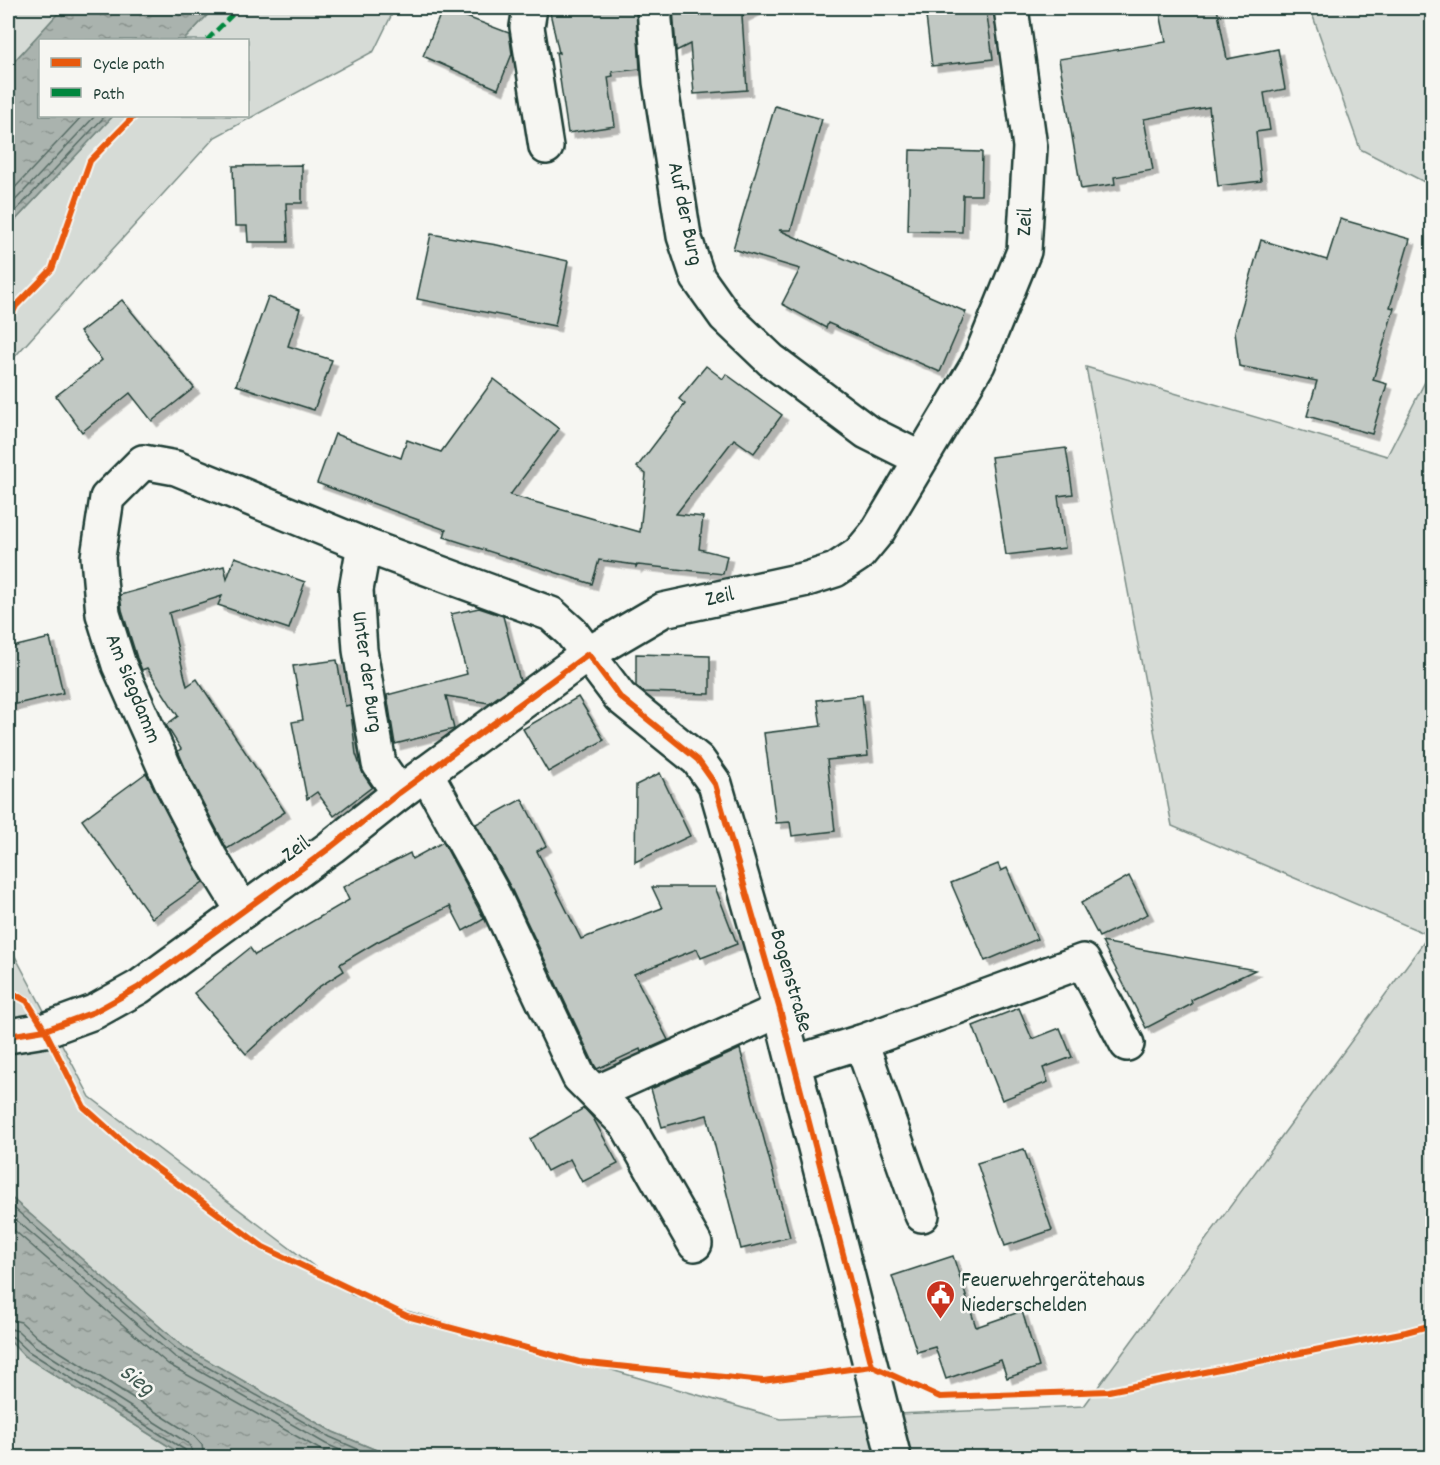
<svg xmlns="http://www.w3.org/2000/svg" width="1440" height="1465" font-family="Dekko,sans-serif">
<style>
.green{fill:#d6dbd6;stroke:#7a8c85;stroke-width:1.5}
.water{fill:url(#water-ripples);stroke:#72847d;stroke-width:1.5}
.lines{fill:none;stroke-linecap:round;stroke-linejoin:round}
.shore{stroke:#576c65;stroke-width:1.5}
.building{fill:#c1c8c3;stroke:#1f3d34;stroke-width:1.5;filter:url(#shadow)}
.minor-casing{stroke:#1f3d34;stroke-width:38}
.minor{stroke:#f6f6f2;stroke-width:33}
.quiet{stroke:#00873e;stroke-width:4.5;stroke-dasharray:9 4.5;stroke-linecap:butt}
.cycleway-casing{stroke:#f6f6f2;stroke-width:10}
.cycleway{stroke:#e8590c;stroke-width:6}
.labels{text-anchor:middle;dominant-baseline:central;stroke-width:5;stroke-linejoin:round;paint-order:stroke}
.street-label{font-size:22px;fill:#1f3d34;stroke:#f6f6f2}
.poi-label{font-size:22px;fill:#1f3d34;stroke:#f6f6f2;text-anchor:start}
.water-label{font-size:24px;font-style:italic;fill:#425a52;stroke:#f6f6f2}
</style>
<defs>
<pattern id="water-ripples" width="26" height="14" patternUnits="userSpaceOnUse" patternTransform="scale(1.5)"><rect width="26" height="14" fill="#aab3ae"/><path d="M2 4q2-2 4 0t4 0M15 11q2-2 4 0t4 0" fill="none" stroke="#8a938e"/></pattern>
<filter id="shadow"><feDropShadow dx="5.5" dy="5.5" stdDeviation="0" flood-color="#0004"/></filter>
</defs>
<rect width="100%" height="100%" fill="#f6f6f2"/>
<filter id="ink" filterUnits="userSpaceOnUse"><feTurbulence type="fractalNoise" baseFrequency=".0167" numOctaves="2"/><feDisplacementMap in="SourceGraphic" scale="12" xChannelSelector="R" yChannelSelector="G"/><feConvolveMatrix kernelMatrix="1 2 1 2 8 2 1 2 1" color-interpolation-filters="sRGB"/></filter>
<g filter="url(#ink)">
<g class="green">
<path d="M8,8H63L8,68Z"/>
<path d="M214,8H395L374,51L215,137L8,364V228L113,116H248V40H184Z"/>
<path d="M1310,8H1432V186L1360,149Z"/>
<path d="M1086,367L1387,456L1432,368V1457H393L333,1432L182,1346L8,1195V943L90,1097L352,1295L781,1419L1084,1406L1429,935L1172,826Z"/>
<path d="M8,1339L24,1356L186,1457H8Z"/>
</g>
<g class="water">
<path d="M63,8H214L184,40H40V116H113L8,228V68Z"/>
<path d="M8,1195L182,1346L333,1432L393,1457H186L24,1356L8,1339Z"/>
</g>
<g class="lines">
<g class="shore">
<path d="M8,195L82,116"/>
<path d="M8,208L95,116"/>
<path d="M8,219L105,116"/>
<path d="M8,1203L179,1351L330,1437L378,1458"/>
<path d="M8,1213L175,1357L326,1444L358,1458"/>
<path d="M8,1225L168,1364L335,1458"/>
<path d="M8,1319L21,1322L38,1338L194,1436L202,1445L204,1458"/>
<path d="M8,1328L18,1331L33,1345L189,1444L195,1458"/>
<path d="M8,1336L13,1337L28,1351L185,1450L188,1458"/>
</g>
</g>
<g class="building">
<path d="M443,8L509,33L512,54L498,89L423,56Z"/>
<path d="M549,8H636L640,69L612,72L613,76L608,77L615,126L568,133L556,52L559,53Z"/>
<path d="M673,8H758L742,16L747,90L694,94L690,44L676,51Z"/>
<path d="M925,8H986L993,59L932,66Z"/>
<path d="M1159,8H1217L1227,59L1278,49L1285,89L1264,93L1270,130L1256,132L1261,181L1218,186L1209,107L1144,119L1153,170L1114,177L1115,184L1081,189L1059,59L1166,42Z"/>
<path d="M775,106L822,119L791,230H779L966,312L940,372L828,323L826,328L782,304L800,269L733,249Z"/>
<path d="M910,150L982,152L981,195H963L962,232L908,231Z"/>
<path d="M302,165V203H286L288,242H248L247,226H235L233,166Z"/>
<path d="M1340,219L1410,239L1390,307L1394,308L1373,380L1387,384L1372,434L1307,416L1317,381L1239,366L1235,331L1261,240L1327,260Z"/>
<path d="M431,234L497,245L568,261L555,326L417,299Z"/>
<path d="M268,297L300,309L288,346L332,360L314,410L236,385Z"/>
<path d="M122,300L194,388L152,421L130,393L82,432L56,396L102,360L80,332Z"/>
<path d="M706,366L723,379L726,374L782,415L754,453L734,439L676,514L703,517L699,549L727,556L723,574L638,565L636,567V565L599,560L592,584L444,537L446,530L317,483L335,434L401,458L407,440L441,452L494,379L559,429L510,495L640,532L646,474L637,467L685,404L679,399Z"/>
<path d="M1066,448L1073,494L1058,496L1065,548L1006,555L991,457Z"/>
<path d="M235,557L305,582L289,629L218,605L222,596L169,613L187,686L197,679L285,812L227,849L188,774L178,751L181,749L166,725L178,716L147,668L142,670L137,658L122,610L120,595L224,566L227,579Z"/>
<path d="M479,608L503,616L520,681L489,703L446,696L454,729L395,744L387,695L467,674L451,614Z"/>
<path d="M50,638L63,693L8,706V648Z"/>
<path d="M636,654L710,656V694L644,692L636,686Z"/>
<path d="M337,660L345,706L350,705L356,754L363,774L372,787L334,816L317,792L307,799L292,722L303,720L293,666Z"/>
<path d="M862,695L868,756L827,760L835,831L792,836L790,822L776,823L764,733L821,726L817,700Z"/>
<path d="M578,697L604,740L548,772L523,729Z"/>
<path d="M146,773L203,882L152,918L82,820Z"/>
<path d="M660,773L690,836L635,862L636,785Z"/>
<path d="M522,799L546,846L537,851L581,939L662,908L652,887H715L737,944L701,958L697,949L634,974L668,1040L641,1052L640,1049L597,1069L595,1066L511,888L476,824Z"/>
<path d="M443,842L484,919L463,931L450,906L377,942L340,964L344,971L320,986L246,1054L194,993L250,948L255,955L349,900L343,887L410,853L412,859Z"/>
<path d="M998,864L1001,871L1007,868L1037,939L985,961L951,883Z"/>
<path d="M1129,876L1148,914L1099,937L1081,903Z"/>
<path d="M1102,942L1255,970L1191,1000L1192,1004L1146,1028Z"/>
<path d="M1019,1008L1032,1039L1060,1028L1072,1057L1043,1068L1048,1082L1002,1100L973,1026Z"/>
<path d="M740,1049L790,1237L741,1249L707,1115L662,1127L651,1089Z"/>
<path d="M584,1108L593,1118L618,1164L582,1182L570,1159L547,1171L530,1139Z"/>
<path d="M1024,1149L1052,1230L1005,1246L977,1163Z"/>
<path d="M953,1256L976,1327L1022,1311L1039,1367L1007,1378L1001,1360L946,1379L935,1347L917,1352L892,1276Z"/>
</g>
<g class="lines">
<defs>
<g id="minor">
<path d="M530,8L527,27L546,147"/>
<path d="M654,8L660,82L684,236L698,278L725,316L771,360L867,432L919,458"/>
<path d="M364,545L356,590L360,650L379,764L399,793"/>
<path d="M426,773L494,896L579,1077L627,1125L695,1244"/>
<path d="M243,911L211,859L171,782L119,665L103,614L98,557L107,498L143,462L176,468L364,545L551,614L571,632L620,697L698,760L715,784L780,1010L894,1458"/>
<path d="M8,1036L45,1030L94,1012L139,987L331,847L399,793L588,654L663,610L807,579L835,570L859,554L878,531L978,364L1024,251L1030,147L1011,8"/>
<path d="M861,1042L1083,961L1127,1044"/>
<path d="M794,1063L861,1042L922,1215"/>
<path d="M596,1093L780,1010"/>
</g>
</defs>
<use href="#minor" class="minor-casing"/>
<use href="#minor" class="minor"/>
<path class="quiet" d="M207,40L239,8"/>
<defs>
<g id="cycleway">
<path d="M8,322L16,306L52,269L90,161L134,116"/>
<path d="M8,991L27,1001L45,1030L84,1107L132,1150L263,1247L407,1316L579,1362L763,1381L872,1366L940,1397L1109,1391L1406,1332L1432,1325"/>
<path d="M8,1036L45,1030L94,1012L139,987L331,847L399,793L588,654L620,697L698,760L715,784L780,1010L872,1366"/>
</g>
</defs>
<use href="#cycleway" class="cycleway-casing"/>
<use href="#cycleway" class="cycleway"/>
</g>
</g>
<defs>
<symbol id="civic-pin" viewBox="-11 -11 22 30"><path d="M0 17L-7.5 6A9.5 9.5 0 1 1 7.5 6Z" fill="#c8321e" stroke="#f6f6f2"/><path d="M-.6-6.5H3V-4.5H.6V-3L4-1V1h2V6H-6V1h2V-1L-.6-3ZM-1.2 2.5V6h2.4V2.5Z" fill="#fff"/></symbol>
</defs>
<g fill-rule="evenodd">
<use href="#civic-pin" x="924" y="1278" width="33" height="45"/>
</g>
<g class="labels">
<g class="street-label">
<text transform="translate(684 214) rotate(78)">Auf der Burg</text>
<text transform="translate(1026 222) rotate(-87)">Zeil</text>
<text transform="translate(720 598) rotate(-12)">Zeil</text>
<text transform="translate(366 672) rotate(82)">Unter der Burg</text>
<text transform="translate(132 689) rotate(68)">Am Siegdamm</text>
<text transform="translate(297 850) rotate(-36)">Zeil</text>
<text transform="translate(790 981) rotate(74)">Bogenstraße</text>
</g>
<g class="poi-label">
<text x="961" y="1281">Feuerwehrgerätehaus<tspan x="961" dy="25">Niederschelden</tspan></text>
</g>
<g class="water-label">
<text transform="translate(136 1381) rotate(37)">Sieg</text>
</g>
</g>
<rect width="1440" height="1465" fill="none" stroke="#f6f6f2" stroke-width="30"/>
<rect x="15" y="15" width="1410" height="1435" fill="none" stroke="#1f3d34" stroke-width="2" filter="url(#ink)"/>
<rect x="39" y="39" width="210" height="78" fill="#f6f6f2" stroke="#a0aca6" stroke-width="1.5"/>
<rect x="51" y="58" width="30" height="9" fill="#e8590c" stroke="#a0aca6" stroke-width="1.5"/>
<text x="93" y="69" font-size="18" fill="#1f3d34">Cycle path</text>
<rect x="51" y="88" width="30" height="9" fill="#00873e" stroke="#a0aca6" stroke-width="1.5"/>
<text x="93" y="99" font-size="18" fill="#1f3d34">Path</text>
</svg>
